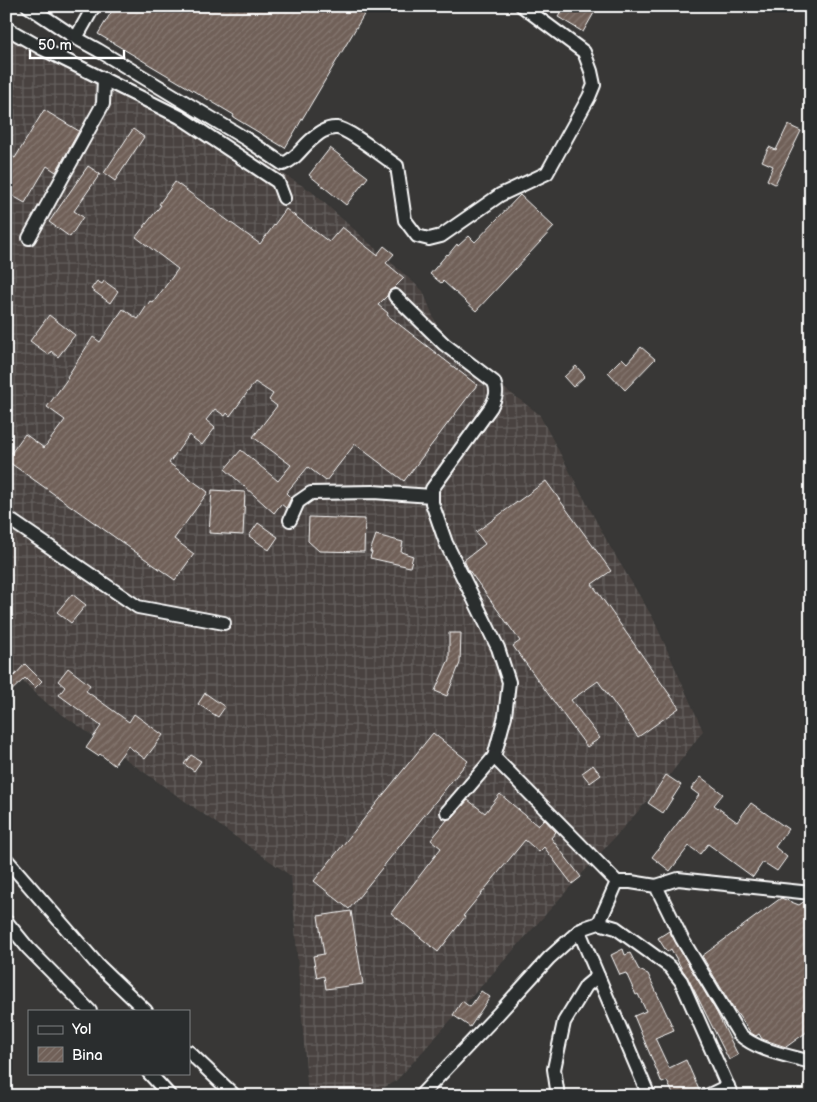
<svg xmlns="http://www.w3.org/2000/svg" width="817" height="1102" font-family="'Balsamiq Sans',sans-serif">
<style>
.industrial{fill:url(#industrial-grid)}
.building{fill:url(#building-hatch);stroke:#fff}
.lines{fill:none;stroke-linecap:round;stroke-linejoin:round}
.minor-casing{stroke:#fff;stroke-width:16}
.minor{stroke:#2a2d2e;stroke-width:12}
</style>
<defs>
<pattern id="industrial-grid" width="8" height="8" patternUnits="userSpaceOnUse" patternTransform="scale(1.25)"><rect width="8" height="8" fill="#494340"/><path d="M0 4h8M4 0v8" fill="none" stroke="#645f5d"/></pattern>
<pattern id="building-hatch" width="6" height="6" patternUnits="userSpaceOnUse" patternTransform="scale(1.25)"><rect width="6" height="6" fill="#706058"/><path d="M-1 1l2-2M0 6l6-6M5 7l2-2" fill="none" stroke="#857871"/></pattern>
</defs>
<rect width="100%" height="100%" fill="#383736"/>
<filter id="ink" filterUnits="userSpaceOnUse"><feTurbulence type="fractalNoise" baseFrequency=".02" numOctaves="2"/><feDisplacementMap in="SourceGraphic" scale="10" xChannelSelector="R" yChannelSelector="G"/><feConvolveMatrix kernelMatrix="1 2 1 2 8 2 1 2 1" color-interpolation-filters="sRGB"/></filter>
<g filter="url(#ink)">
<path class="industrial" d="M6,36L182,112L311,191L423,291L444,344L539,414L609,545L653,618L703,731L666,780L397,1080L369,1096H308L291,876L49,705L6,667Z"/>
<g class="building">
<path d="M115,6H369L285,148L233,117L234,115L98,34Z"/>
<path d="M565,6H598L583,32L558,17Z"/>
<path d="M44,110L79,131L56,172L47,166L25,203L6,192V153L15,158Z"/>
<path d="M788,125L801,131L775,184L767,180L773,166L762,161L769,147L776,150Z"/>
<path d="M133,129L144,137L115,181L104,173Z"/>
<path d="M330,148L368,177L346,205L309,175Z"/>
<path d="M88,166L100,174L74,211L83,217L70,237L49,222Z"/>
<path d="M175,182L260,244L286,209L329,242L342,227L377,255L384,246L394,254L386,263L404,278L394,288L389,291L387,296L378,305L388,313L387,315L477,385L404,481L355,444L326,481L308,467L286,493L291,498L286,508L281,504L274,513L225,469L241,450L278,481L291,465L253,437L277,406L269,400L273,394L255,382L230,416L227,413L225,416L215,409L206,420L215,428L202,445L189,435L169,463L208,492L174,539L194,554L175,580L6,460L25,434L44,448L65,420L47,407L68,378L67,377L93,337L100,342L123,309L138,319L150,301L153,303L178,269L136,237L161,205L159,204Z"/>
<path d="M520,195L554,227L476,311L443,281L441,283L430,274L447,254L448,255L457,244L458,246L469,236L475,242Z"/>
<path d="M97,281L102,284L104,281L118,291L110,303L91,289Z"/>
<path d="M49,315L75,335L58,357L51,351L49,355L30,341Z"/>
<path d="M641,347L655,359L625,390L608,372L622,358L627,363Z"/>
<path d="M576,366L585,376L573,387L564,377Z"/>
<path d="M546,481L611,571L592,584L679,708L638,737L598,681L571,700L600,738L587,747L513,646L520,641L468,569L464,560L485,544L476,532Z"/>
<path d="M212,490L245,492L243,535L209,533Z"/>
<path d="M309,517L365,519L364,552L319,551L308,541Z"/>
<path d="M258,523L278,537L269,550L249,536Z"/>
<path d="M376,535L403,542L401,552L413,556L410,567L370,558L372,552H370Z"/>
<path d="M72,594L86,605L71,623L57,612Z"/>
<path d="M449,633H461L460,663L447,696L435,691L449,659Z"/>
<path d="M25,664L42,681L35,688L25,678L6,696V667L14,676Z"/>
<path d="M68,668L90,685L86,691L129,722L134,714L163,735L145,759L128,746L114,765L100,754L98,756L86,748L101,726L59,695L65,687L58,681Z"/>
<path d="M205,693L225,707L218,717L198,704Z"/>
<path d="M433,733L468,761L349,909L314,881Z"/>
<path d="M191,755L201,761L194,771L184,764Z"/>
<path d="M593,765L601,775L590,783L582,773Z"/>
<path d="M666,775L681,785L663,813L648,803Z"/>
<path d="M701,777L723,794L714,805L737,822L751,803L788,829L775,847L787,857L777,871L763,862L753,877L708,844L700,854L689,846L670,871L652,857L699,795L691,789Z"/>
<path d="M500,794L538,826L544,819L556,832L551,838L581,877L572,884L544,847L539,852L525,840L463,916L465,917L438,952L391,913L441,848L431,840L447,820L453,817L468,800L485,813Z"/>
<path d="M781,898L799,905L805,901H811V1029L786,1047L762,1039L759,1034L756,1036L751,1033L731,1005L702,956Z"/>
<path d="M351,911L363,984L326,989L324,976L317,978L313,956L324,954L318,916Z"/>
<path d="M669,931L717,1013L738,1055L729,1060L688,978L682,969L671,949L667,952L658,938Z"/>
<path d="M623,949L625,955L630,953L639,970L648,974L674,1030L655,1038L669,1068L686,1060L700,1092L699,1096H674L667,1081L662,1083L634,1016L646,1011L638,994L636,995L626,973L620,975L611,955Z"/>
<path d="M481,991L490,997L470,1027L453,1015L462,1001L470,1007Z"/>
</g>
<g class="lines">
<defs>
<g id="minor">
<path d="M28,6L76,38L98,50L246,139L283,164C296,159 300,150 310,141C318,134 326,127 337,128C349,129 385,158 397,166L405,220L417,236L429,239L441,236L500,195L547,173L589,97L594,85L591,71L584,52L522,6"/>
<path d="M6,28L43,49L180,117L278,182L284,198"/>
<path d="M76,38L94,6"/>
<path d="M29,238L103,104L104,79"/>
<path d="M395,296L444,344L494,382C498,392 496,397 491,407L432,489V503L446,543L498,648L509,682L505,716L494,757L617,882L599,923"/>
<path d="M6,517L138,607L224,623"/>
<path d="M290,520L298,502L311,493L373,492L432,496"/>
<path d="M447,812L494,757"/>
<path d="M6,859L97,964L146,1011"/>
<path d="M617,882H631L656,886L682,939L739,1034C758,1051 786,1055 811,1062"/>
<path d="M656,886L678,879L811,893"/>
<path d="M6,921L28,948L90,1011"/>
<path d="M579,931L649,1096"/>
<path d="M189,1052L235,1096"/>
<path d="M149,1073L170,1096"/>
<path d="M420,1096L498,1014L549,958L579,931L587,927L599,923L616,928L670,967L681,981L732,1096"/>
<path d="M558,1096L554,1069L564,1022L586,986L598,976"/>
<path d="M707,1096L728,1086"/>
</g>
</defs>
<use href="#minor" class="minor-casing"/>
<use href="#minor" class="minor"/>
</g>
</g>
<rect width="817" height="1102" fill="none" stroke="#2a2d2e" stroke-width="25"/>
<rect x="12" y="12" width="792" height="1077" fill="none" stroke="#fff" stroke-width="2" filter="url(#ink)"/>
<rect x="28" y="1010" width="162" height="65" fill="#2a2d2e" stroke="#7f8182"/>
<rect x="38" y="1026" width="25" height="8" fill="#2a2d2e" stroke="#7f8182"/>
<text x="72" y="1034" font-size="15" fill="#ffffff">Yol</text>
<rect x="38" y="1047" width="25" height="15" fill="url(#building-hatch)" stroke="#7f8182"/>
<text x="72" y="1060" font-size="15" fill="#ffffff">Bina</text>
<path d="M30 50v8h94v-8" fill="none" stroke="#ffffff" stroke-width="2.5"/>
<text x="38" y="50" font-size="15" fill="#ffffff" stroke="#2a2d2e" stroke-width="4" paint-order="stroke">50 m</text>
</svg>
